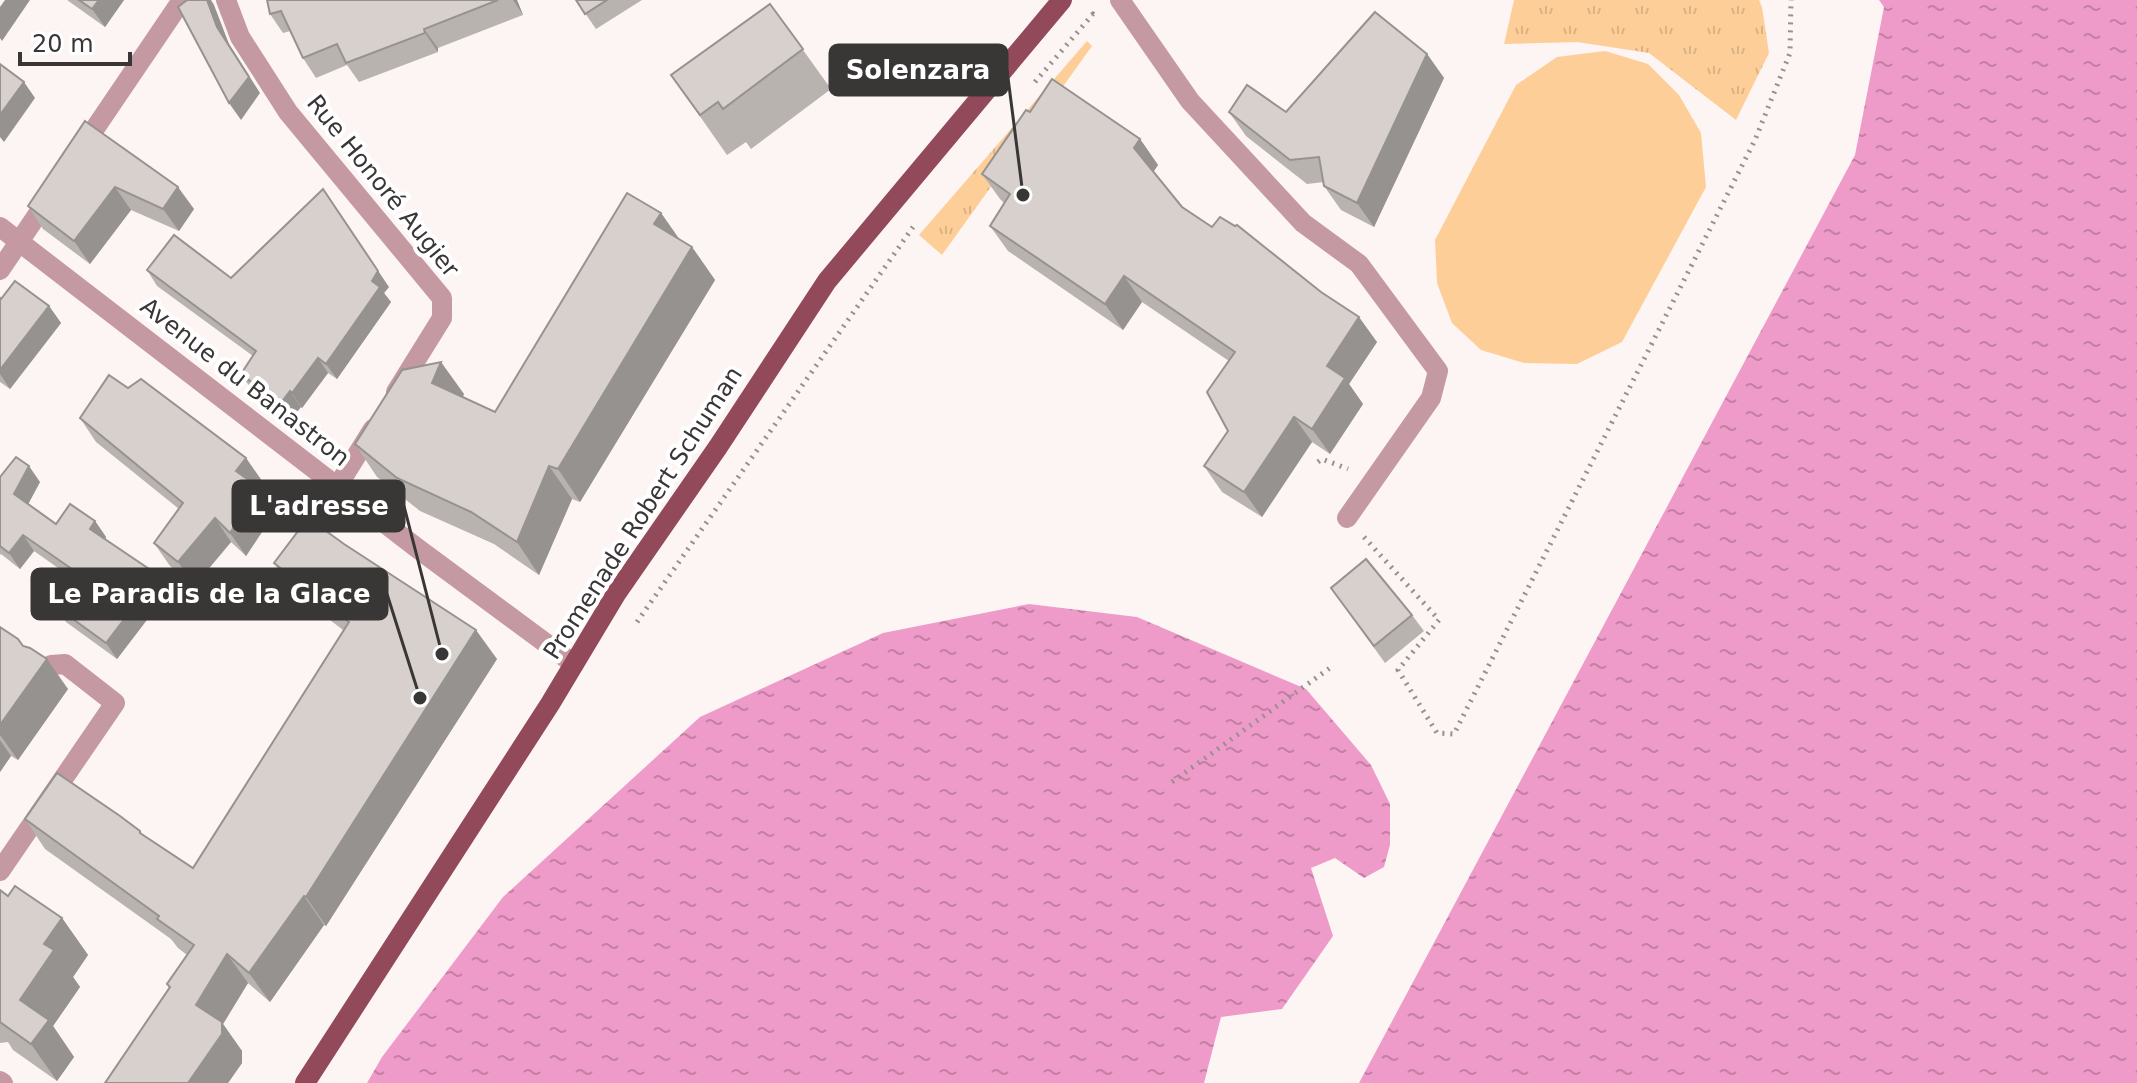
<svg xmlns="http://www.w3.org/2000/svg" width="2137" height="1083" font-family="'DejaVu Sans',sans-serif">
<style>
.grass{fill:url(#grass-tufts)}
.garden{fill:#fece98}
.water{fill:url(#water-ripples)}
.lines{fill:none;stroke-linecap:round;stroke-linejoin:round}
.path{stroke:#969190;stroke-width:5;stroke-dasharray:2 6;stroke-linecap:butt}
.minor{stroke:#c499a1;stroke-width:20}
.major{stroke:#924a5b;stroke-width:20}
.wall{fill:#b9b3b0}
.shaded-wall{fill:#969290}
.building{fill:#d7d0cd;stroke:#969290;stroke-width:2}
.labels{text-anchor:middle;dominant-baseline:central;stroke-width:8;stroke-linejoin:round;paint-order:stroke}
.street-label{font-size:24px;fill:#393636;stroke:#fff}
.leader{fill:none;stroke:#393636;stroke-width:3}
.callout-dot{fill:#393636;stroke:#fff;stroke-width:3}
.callout{fill:#393636;stroke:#393636;stroke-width:3}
.callout-label{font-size:26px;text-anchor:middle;font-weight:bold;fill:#fff}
</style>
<defs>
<pattern id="grass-tufts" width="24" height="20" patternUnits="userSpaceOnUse" patternTransform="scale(2)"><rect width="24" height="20" fill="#fece98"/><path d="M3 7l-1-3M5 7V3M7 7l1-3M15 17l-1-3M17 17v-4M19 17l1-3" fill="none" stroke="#dab284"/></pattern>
<pattern id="water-ripples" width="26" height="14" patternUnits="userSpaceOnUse" patternTransform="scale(2)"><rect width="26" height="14" fill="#ef9bc9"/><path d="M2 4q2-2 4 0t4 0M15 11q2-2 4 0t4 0" fill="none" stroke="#c37fa4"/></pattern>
</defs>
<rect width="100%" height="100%" fill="#fdf5f4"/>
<g class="grass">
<path d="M1514,0H1759L1762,7L1769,53L1736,120L1649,53L1577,42L1504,44Z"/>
<path d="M1087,41L1092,46L942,255L919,235Z"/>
</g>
<path class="garden" d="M1605,51L1648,64L1679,95L1701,133L1706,187L1622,342L1577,364L1524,363L1481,350L1452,323L1437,283L1435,240L1516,85L1557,57Z"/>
<g class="water">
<path d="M1879,0H2137V1083H1359L1855,155L1884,7Z"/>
<path d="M1029,604L1137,617L1306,689L1371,765L1390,804V845L1384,867L1364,878L1335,858L1311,868L1333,936L1282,1009L1221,1017L1204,1083H367L382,1057L503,897L700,717L883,633Z"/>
</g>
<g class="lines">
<g class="path">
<path d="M1035,82L1093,14L1097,18"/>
<path d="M1318,462L1322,459L1348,469"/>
<path d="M1364,537L1439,620L1398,670L1437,733L1454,734L1755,140L1790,53L1791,0"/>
<path d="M637,622L913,227"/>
<path d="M1172,782L1334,665"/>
</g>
<g class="minor">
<path d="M226,0L240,37L288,112L442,298V318L396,392"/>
<path d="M1120,0L1190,101L1303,223L1359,264L1438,371L1431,398L1347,518"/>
<path d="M81,149L182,0"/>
<path d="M0,227L417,548L574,664"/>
<path d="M0,270L50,196"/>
<path d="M337,487L373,429"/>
<path d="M0,871L115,703L65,664L51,665"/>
<path d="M0,1081L3,1083"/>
</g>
<path class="major" d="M305,1083L550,704L616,594L718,447L827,281L1062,0"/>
</g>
<g class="wall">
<path d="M67,0H124L105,27Z"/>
<path d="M267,0H517L523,15L438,48V52L359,82L347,65L316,78L303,58L290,31L283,33L270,14Z"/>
<path d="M576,0H642L596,29Z"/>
<path d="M770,4L831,89L751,149L746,142L727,155L671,75Z"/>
<path d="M1427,54L1444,78L1374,227L1341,210L1324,186V182L1307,184L1246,136L1229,112H1286Z"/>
<path d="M1030,112L1140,139L1158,165L1153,172L1182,207L1377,342L1349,384L1363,404L1330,454L1312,442L1262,517L1222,492L1204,466L1228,431L1229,361L1142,302L1123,330L1008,251L990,226L1004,203L1000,199L982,174Z"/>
<path d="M85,121L194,209L179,231L131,210L90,264L43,229L28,206Z"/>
<path d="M661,213L680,240L692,247L715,280L580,502L572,499L539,575L494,544L420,511L377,477L355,444L464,394L463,397L495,412Z"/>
<path d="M147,270L231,278L389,287L384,293L391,302L337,379L328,373L302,408L301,407L291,419L252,390L241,374L253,356L157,286Z"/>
<path d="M0,298L49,306L61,323L10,389L0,382Z"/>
<path d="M128,388L246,458L262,481L258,487L276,511L246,556L231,542L195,585L170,566L154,543L179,509L96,442L80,418Z"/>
<path d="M0,477L40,482L28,504L56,524L95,521L106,537L105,539L158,575L169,591L117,659L66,622L55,606L75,580L34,551L20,569L1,554L0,555Z"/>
<path d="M274,563L497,659L326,926L324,925L270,1002L248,983L223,1024L242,1051V1063L228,1083H105L169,988L167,984L187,955L178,948L171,939L45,849L25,819L140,831L143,835L193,868L343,630L295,593Z"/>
<path d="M1331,588L1412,615L1424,631L1385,663Z"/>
<path d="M0,627L68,689L18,760L11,756L0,772Z"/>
<path d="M0,890L8,896L62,918L88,955L73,977L80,987L53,1026L74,1057L57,1081L13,1050L8,1042L0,1043Z"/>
</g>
<g class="shaded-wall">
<path d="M5,0H30L2,41L0,38V7Z"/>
<path d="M99,0H124L105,27L92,9Z"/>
<path d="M207,0H211L214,5L229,44L260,93L241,120L229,103L217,27Z"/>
<path d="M513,0H517L523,15Z"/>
<path d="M424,29L438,48V52L425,33Z"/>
<path d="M1427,54L1444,78L1374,227L1357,203Z"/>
<path d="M24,82L35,98L4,142L0,137V115Z"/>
<path d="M1140,139L1158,165L1152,174L1134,148Z"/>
<path d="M115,187L131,210L90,264L74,241Z"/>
<path d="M178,187L194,209L179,231L163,209Z"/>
<path d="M323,189L389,287L384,293L391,302L337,379L326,364L372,281Z"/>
<path d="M661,213L684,246L654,224Z"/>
<path d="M692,247L715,280L580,502L558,469Z"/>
<path d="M1124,276L1142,302L1123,330L1105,304Z"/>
<path d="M49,306L61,323L10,389L0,374V370Z"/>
<path d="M1359,317L1377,342L1349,384L1363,404L1330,454L1312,429L1327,366Z"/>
<path d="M318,358L328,373L302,408L292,393Z"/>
<path d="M441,362L464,394L454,415L432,383Z"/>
<path d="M290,391L301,407L291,419L280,404Z"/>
<path d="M1294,417L1312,442L1262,517L1244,492Z"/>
<path d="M246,458L262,481L253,494L236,471Z"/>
<path d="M29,466L40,482L25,510L14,494Z"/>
<path d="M549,466L572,499L539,575L517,542Z"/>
<path d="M260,488L276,511L246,556L230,533Z"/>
<path d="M215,518L231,542L195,585L178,562Z"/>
<path d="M95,521L106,537L101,545L90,529Z"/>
<path d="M23,535L34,551L20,569L9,553Z"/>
<path d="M158,575L169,591L117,659L106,643Z"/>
<path d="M476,630L497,659L326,926L306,897Z"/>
<path d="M47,659L68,689L18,760L0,735V725Z"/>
<path d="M0,740L11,756L0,772Z"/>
<path d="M304,896L324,925L270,1002L249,973Z"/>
<path d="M62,918L88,955L73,977L80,987L53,1026L74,1057L57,1081L31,1044L20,1000L44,944Z"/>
<path d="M227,954L248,983L223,1024L242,1051V1063L228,1083H188L196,1005Z"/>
</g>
<g class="building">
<path d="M79,0H99L92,9Z"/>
<path d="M187,0H207L217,27L249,77L229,103L178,7Z"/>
<path d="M267,0H498L424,29L425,33L346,63L337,44L303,58L281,11L270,14Z"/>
<path d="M576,0H607L585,14Z"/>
<path d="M770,4L803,49L723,109L718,102L700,115L671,75Z"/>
<path d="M1375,12L1427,54L1357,203L1324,186L1319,157L1290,160L1229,112L1247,85L1286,112Z"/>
<path d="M0,64L24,82L0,115Z"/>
<path d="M1052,79L1140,139L1134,148L1182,207L1212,227L1220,217L1235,226L1237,225L1321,292L1359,317L1327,366L1345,378L1312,429L1294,417L1244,492L1204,466L1228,431L1207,392L1235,352L1124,276L1105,304L990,226L1010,194L982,174L1026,110L1030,112Z"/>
<path d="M85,121L178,187L163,209L115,187L74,241L28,206Z"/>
<path d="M323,189L378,271L372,281L380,287L326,364L318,358L292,393L290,391L280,404L241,374L256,351L147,270L174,235L231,278Z"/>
<path d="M627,193L661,213L654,224L692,247L558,469L549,466L517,542L471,512L397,478L355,444L402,370L441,362L432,383L495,412Z"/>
<path d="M15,281L49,306L0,370V298L1,299Z"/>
<path d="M109,375L128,388L141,379L246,458L236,471L260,488L230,533L215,518L178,562L154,543L183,503L80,418Z"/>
<path d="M16,457L29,466L14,494L56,524L70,504L95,521L90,529L158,575L106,643L55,606L79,574L23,535L9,553L0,546V477Z"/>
<path d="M308,518L344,544L476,630L306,897L304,896L249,973L227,954L196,1005L222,1022V1034L188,1083H105L170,987L167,984L194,945L157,919L159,916L25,819L57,773L120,816L140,831V833L193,868L349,622L274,563Z"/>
<path d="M1366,559L1412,615L1374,646L1331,588Z"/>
<path d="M0,627L18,639L23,646L30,648L47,659L0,725Z"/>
<path d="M15,886L62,918L44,944L54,950L20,1000L49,1020L31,1044L0,1022V890L8,896Z"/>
</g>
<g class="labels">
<g class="street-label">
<text transform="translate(383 186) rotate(51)">Rue Honoré Augier</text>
<text transform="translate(245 382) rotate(38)">Avenue du Banastron</text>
<text transform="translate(643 513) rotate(-57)">Promenade Robert Schuman</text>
</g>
</g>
<path class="leader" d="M1023 195L1007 70M442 654L404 506M420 698L387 594"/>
<g class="callout-dot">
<circle cx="1023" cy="195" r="8"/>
<circle cx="442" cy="654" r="8"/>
<circle cx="420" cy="698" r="8"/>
</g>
<g class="callout">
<rect x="830" y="45" width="177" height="50" rx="8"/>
<rect x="233" y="481" width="171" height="50" rx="8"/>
<rect x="32" y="569" width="355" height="50" rx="8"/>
</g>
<g class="callout-label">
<text x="918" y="79">Solenzara</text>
<text x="319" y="515">L'adresse</text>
<text x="209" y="603">Le Paradis de la Glace</text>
</g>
<path d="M20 52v12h110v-12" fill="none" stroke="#393636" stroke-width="4"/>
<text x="32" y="52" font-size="24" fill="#393636" stroke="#ffffff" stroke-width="6" paint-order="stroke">20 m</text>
</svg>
